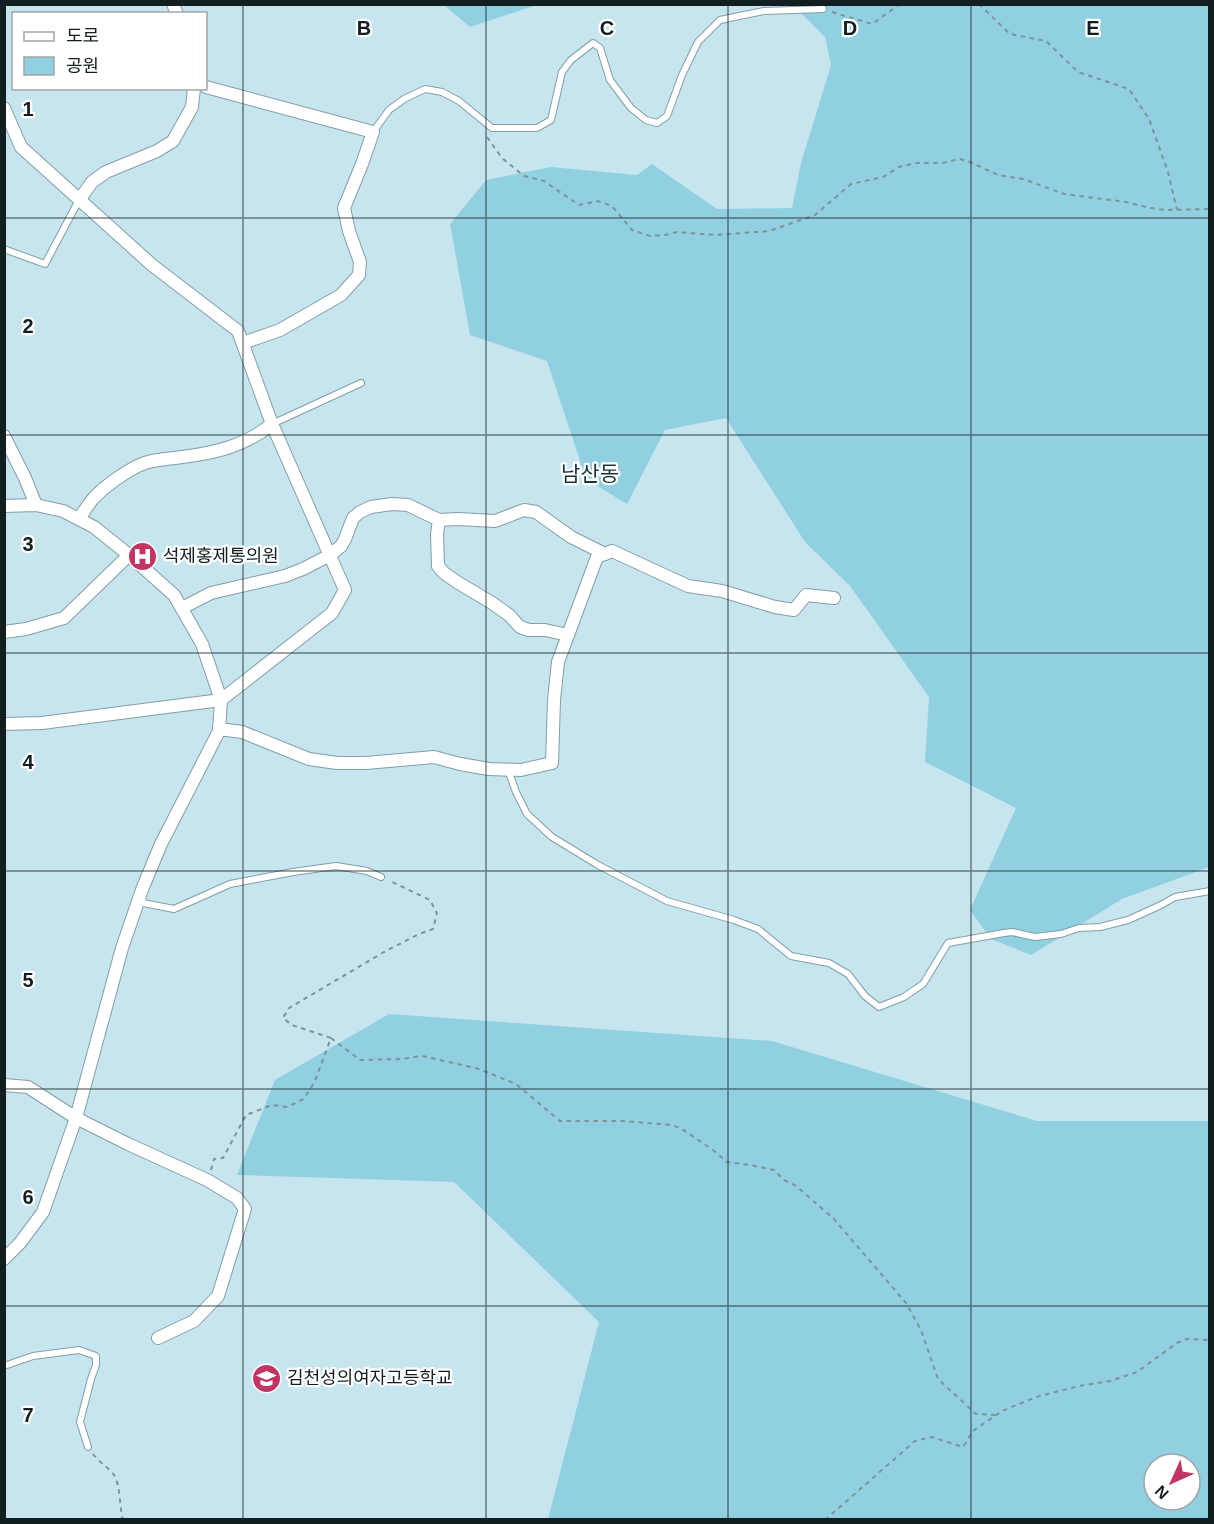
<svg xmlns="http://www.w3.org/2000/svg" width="1214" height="1524" font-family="Arial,'Noto Sans KR',sans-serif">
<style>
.green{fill:#91d0e1;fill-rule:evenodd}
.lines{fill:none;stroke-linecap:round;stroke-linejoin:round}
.lane-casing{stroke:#829ea6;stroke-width:8}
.street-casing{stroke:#829ea6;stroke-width:14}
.path{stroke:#7d949a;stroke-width:2;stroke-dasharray:4.5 4.5;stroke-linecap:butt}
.lane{stroke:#fff;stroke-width:6}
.street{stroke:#fff;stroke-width:12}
.grid{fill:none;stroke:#131e21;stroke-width:1.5;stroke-opacity:0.55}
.labels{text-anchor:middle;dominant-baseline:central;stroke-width:4.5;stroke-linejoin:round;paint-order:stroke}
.poi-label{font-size:18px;fill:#131e21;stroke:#fff;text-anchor:start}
.quarter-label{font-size:21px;fill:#1a3339;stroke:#fff}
.grid-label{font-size:20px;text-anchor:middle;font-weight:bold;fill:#131e21;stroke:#fff;stroke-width:4.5;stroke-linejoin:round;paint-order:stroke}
</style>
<rect width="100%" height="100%" fill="#c7e5ee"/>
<g class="green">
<path d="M444,5H537L470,27Z"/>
<path d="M793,5H1209V867L1122,899L1031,955L991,939L970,910L1016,808L925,762L929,697L850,586L805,542L726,418L665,430L627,504L586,479L547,361L470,335L450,224L486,180L551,167L637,175L652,164L717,209L792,208L801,163L831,65L825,37Z"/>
<path d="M389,1014L772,1041L1037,1121H1209V1519H548L599,1322L454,1182L237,1175L275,1080ZM1154,1464H1190V1500H1154Z"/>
</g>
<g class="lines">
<defs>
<g id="lane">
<path d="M373,132L389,110L404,99L425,89L442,92L459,101L492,128H537L551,120L562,72L571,60L593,43L600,48L610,80L631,108L646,120L657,123L667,116L682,75L698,42L720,20L764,11L823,9"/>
<path d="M4,249L45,264L79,200"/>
<path d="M272,424L361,383"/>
<path d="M508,770L516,792L527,814L552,837L598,865L667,901L734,920L758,929L791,956L829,963L848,974L865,996L879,1007L904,997L923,984L948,943L1004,933L1012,932L1035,937L1061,934L1079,928L1100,927L1128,920L1161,905L1175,897L1210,891"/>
<path d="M138,902L174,909L230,884L293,872L336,866L367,871L381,877"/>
<path d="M4,1366L33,1356L79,1350L96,1356V1365L91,1379L80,1422L88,1447"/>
</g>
<g id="street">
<path d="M173,4L177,14"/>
<path d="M206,87L373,132L362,164L344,208L349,231L360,262L359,275L341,295L280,330L243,343"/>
<path d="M4,108L21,147L152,265L238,331L272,424L345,590L332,613L221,700L42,723L4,724"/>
<path d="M80,199L92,182L106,172L157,151L173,141L192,107L194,88"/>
<path d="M4,436L25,478L36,505"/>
<path d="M4,506L36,505L63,511L94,527L129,555L174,595L202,644L221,700L219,731L161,844L143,887L122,948L76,1118L43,1212L20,1243L4,1259"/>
<path d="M79,519C83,513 87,506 92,500C103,487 130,468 145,463C157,459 170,459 182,457C215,453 245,446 272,424"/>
<path d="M439,520L437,534L438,566L444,573L457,582L492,603L509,615L520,627L529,630H545L568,635"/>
<path d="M182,608L211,593L285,576L303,569L330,555L341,546L345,539L353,518L360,512L371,507L392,504L408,505L439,520L458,519L495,521L524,510L536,512L571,537L605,554"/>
<path d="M4,632L26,629L64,618L129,555"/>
<path d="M219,729L242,732L309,759L337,763H366L434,757L460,764L489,769L521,770L552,763L554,700L558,662L597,557L612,551L688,586L722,591L775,607L794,610L806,595L834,598"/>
<path d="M4,1085L28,1087L76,1118L128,1144L207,1180L237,1198L245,1209L218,1296L194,1321L158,1338"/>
</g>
</defs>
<use href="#lane" class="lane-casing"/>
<use href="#street" class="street-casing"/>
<g class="path">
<path d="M979,4L1010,34L1046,41L1078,72L1129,89L1149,119L1168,172L1177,210"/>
<path d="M832,12L872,24L900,4"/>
<path d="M487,137L502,158L524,176L544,181L579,205L598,201L612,206L632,230L650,236L665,235L677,232L715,235L769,231L815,215L851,184L883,177L899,167L917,163H942L960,159L970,162L998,175L1023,179L1064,194L1126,202L1150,208L1166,210L1210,209"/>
<path d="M331,1038L292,1025L283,1018L289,1008L384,952L419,934L433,929L437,913L430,900L390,881"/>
<path d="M211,1170L214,1159L223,1158L246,1115L272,1105L287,1107L304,1099L315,1081L331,1038L360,1060L402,1059L422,1056L479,1069L516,1084L560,1121H622L672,1125L682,1129L713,1150L727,1162L750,1165L774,1170L784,1180L796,1186L833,1218L906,1303L921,1330L938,1379L976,1414L997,1415"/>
<path d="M93,1454C99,1462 109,1468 114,1475C121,1486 119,1507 123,1520"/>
<path d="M825,1520L915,1441L932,1437L963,1447L973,1431L1002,1411L1036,1397L1079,1386L1110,1381L1137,1372L1177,1343L1187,1339L1210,1340"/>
</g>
<use href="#lane" class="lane"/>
<use href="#street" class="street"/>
</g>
<path class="grid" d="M243,4V1520M486,4V1520M728,4V1520M971,4V1520M4,218H1210M4,435H1210M4,653H1210M4,871H1210M4,1089H1210M4,1306H1210"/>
<defs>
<symbol id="hospital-disc" viewBox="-11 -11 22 22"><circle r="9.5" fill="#c23462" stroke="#fff"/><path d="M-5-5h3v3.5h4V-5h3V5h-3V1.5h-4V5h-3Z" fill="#fff"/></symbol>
<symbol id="school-disc" viewBox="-11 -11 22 22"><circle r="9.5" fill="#c23462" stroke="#fff"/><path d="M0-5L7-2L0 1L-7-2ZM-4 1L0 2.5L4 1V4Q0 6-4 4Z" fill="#fff"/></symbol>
</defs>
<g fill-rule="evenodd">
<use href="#hospital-disc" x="126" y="540" width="33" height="33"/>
<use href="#school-disc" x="250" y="1362" width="33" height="33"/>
</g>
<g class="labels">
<g class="poi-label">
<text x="163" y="556">석제홍제통의원</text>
<text x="287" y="1378">김천성의여자고등학교</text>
</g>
<g class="quarter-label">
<text x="590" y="473">남산동</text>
</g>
</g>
<g class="grid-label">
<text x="364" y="35">B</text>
<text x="607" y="35">C</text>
<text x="850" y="35">D</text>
<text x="1093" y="35">E</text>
<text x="28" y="116">1</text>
<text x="28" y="333">2</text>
<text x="28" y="551">3</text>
<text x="28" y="769">4</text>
<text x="28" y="987">5</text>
<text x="28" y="1204">6</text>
<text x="28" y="1422">7</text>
</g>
<rect width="1214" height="1524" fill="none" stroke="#131e21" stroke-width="12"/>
<rect x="12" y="12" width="195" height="78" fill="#ffffff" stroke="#a1a5a6" stroke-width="1.5"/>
<rect x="24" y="32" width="30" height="9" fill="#ffffff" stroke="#a1a5a6" stroke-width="1.5"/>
<text x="66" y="42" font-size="18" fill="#131e21">도로</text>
<rect x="24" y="57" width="30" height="18" fill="#91d0e1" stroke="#a1a5a6" stroke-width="1.5"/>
<text x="66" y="72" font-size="18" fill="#131e21">공원</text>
<g transform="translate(1172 1482) rotate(225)"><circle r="28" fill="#ffffff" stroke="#a1a5a6" stroke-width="1.5"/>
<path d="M0-4.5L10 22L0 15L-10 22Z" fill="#c23462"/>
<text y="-9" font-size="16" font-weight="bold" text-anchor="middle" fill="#131e21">N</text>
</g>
</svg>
